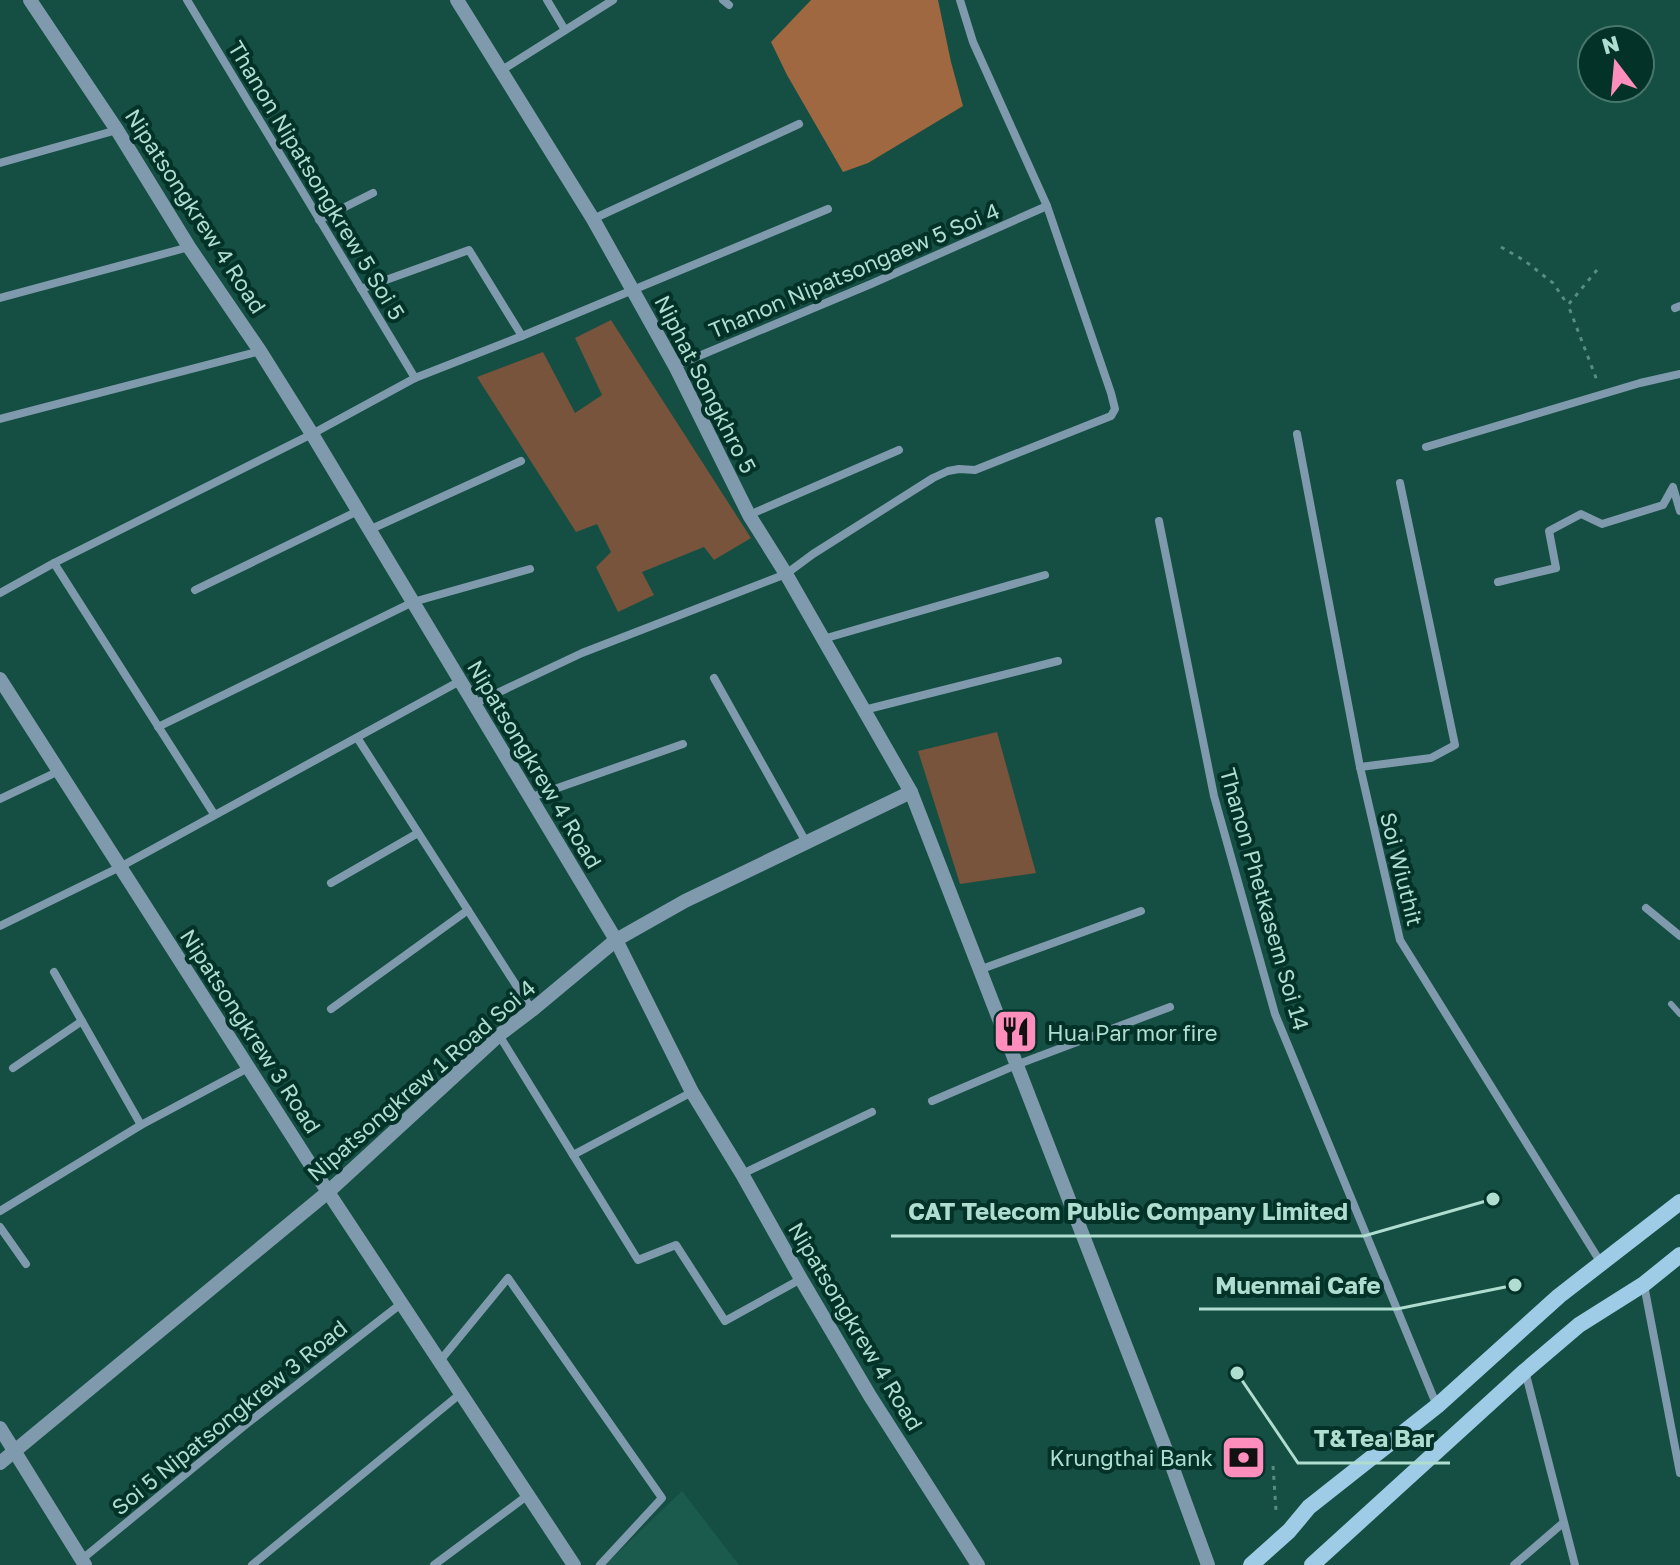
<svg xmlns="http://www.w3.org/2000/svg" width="1680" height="1565" font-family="'Golos Text',sans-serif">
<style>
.built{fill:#1b5b4d}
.green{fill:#77543b}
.forest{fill:#9f6841}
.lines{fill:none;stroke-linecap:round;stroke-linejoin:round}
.path{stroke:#588d80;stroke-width:3;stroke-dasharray:4 6;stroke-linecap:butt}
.service{stroke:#7f9aac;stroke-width:6}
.minor{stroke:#7f9aac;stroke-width:8}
.tertiary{stroke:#7f9aac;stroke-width:14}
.secondary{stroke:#9ecbe6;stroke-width:16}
.labels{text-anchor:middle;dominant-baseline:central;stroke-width:8;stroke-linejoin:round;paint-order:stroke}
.street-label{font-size:22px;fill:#afddd0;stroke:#023228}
.poi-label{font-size:22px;fill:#afddd0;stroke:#023228;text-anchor:start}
.leader{fill:none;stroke:#afddd0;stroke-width:3}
.callout-dot{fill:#afddd0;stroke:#023228;stroke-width:3}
.callout-label{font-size:24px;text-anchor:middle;font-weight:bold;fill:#afddd0;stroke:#023228;stroke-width:8;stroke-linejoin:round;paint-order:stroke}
</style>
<rect width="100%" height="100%" fill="#154e42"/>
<path class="built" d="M682,1491L739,1565H605Z"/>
<g class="green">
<path d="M611,320L751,538L714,560L704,547L642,572L654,595L618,612L596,567L611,552L597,524L576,532L477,377L543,352L575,413L602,395L575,338Z"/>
<path d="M997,732L1036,873L960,884L918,751Z"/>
</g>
<path class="forest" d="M811,0H938L951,62L963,106L868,163L843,172L787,75L771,42Z"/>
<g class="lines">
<g class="path">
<path d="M1501,247L1525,261L1553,283L1568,305"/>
<path d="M1597,270L1568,305L1598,383"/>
<path d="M1273,1466L1276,1510"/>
</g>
<path class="service" d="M1671,1004L1680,1014"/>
<g class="minor">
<path d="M187,0L415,378"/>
<path d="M547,0L565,30"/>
<path d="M723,0L729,5"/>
<path d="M502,70L613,0"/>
<path d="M0,163L117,130"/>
<path d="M593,219L799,124"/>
<path d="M319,220L373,193"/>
<path d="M361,289L469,250L522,336"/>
<path d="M0,298L189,247"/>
<path d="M1675,308L1680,306"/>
<path d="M675,366L871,284L1047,206"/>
<path d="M0,419L260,351"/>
<path d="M1297,434L1360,767L1400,940L1601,1263"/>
<path d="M1426,447L1640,383L1680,374"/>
<path d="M749,515L899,450"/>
<path d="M1159,521L1214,796L1275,1014L1437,1406"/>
<path d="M369,530L521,461"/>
<path d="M54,563L214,814"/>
<path d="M1498,582L1556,568L1549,531L1581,514L1602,524L1663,505L1673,487L1680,511"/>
<path d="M195,590L358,511"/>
<path d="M0,593L54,563L312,434L415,378L522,336L828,209"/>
<path d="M823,639L1045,575"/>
<path d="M714,678L806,842"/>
<path d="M474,704L582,653L786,574L813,554L933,478L948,471L959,469L975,470L1111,416L1115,409L1111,393L1047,206L973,42L960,0"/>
<path d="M864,710L1058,661"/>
<path d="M158,727L413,602L530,569"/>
<path d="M358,739L532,1010"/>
<path d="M1360,767L1431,758L1455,745L1400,483"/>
<path d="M529,798L683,744"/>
<path d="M0,799L59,771"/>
<path d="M331,883L418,833"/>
<path d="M1646,908L1680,936"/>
<path d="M0,926L120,867L460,681"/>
<path d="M979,970L1141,911"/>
<path d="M54,972L141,1125"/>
<path d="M331,1009L468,910"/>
<path d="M499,1035L638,1260L676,1245L725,1321L801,1279"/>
<path d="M13,1068L82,1021"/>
<path d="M932,1101L1016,1065L1170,1007"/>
<path d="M573,1155L692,1092"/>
<path d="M742,1174L872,1112"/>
<path d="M0,1211L141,1125L248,1068"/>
<path d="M0,1227L26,1264"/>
<path d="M1644,1285L1680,1473"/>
<path d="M439,1362L508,1278L662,1498L600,1565"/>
<path d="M1525,1371L1575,1565"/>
<path d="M81,1560L249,1422L402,1303"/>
<path d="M252,1565L460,1394"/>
<path d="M434,1565L528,1495"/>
<path d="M1514,1565L1563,1523"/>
</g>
<g class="tertiary">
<path d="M30,0L117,130L189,247L260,351L312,434L616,940L692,1092L742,1174L801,1279L870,1396L978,1565"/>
<path d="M457,0L593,219L675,366L749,515L786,574L911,792L1168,1455L1208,1565"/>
<path d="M0,679L328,1192L574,1565"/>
<path d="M0,1428L85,1565"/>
<path d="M0,1463L328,1192L499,1035L532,1010L616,940L685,901L911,792"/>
</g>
<g class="secondary">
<path d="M1251,1565L1289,1531L1309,1507L1437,1406L1559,1296L1680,1202"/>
<path d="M1312,1565L1525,1371L1579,1325L1644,1284L1680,1255"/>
</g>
</g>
<defs>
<symbol id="restaurant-square" viewBox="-11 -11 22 22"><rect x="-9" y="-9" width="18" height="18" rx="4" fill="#fe8ebb" stroke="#023228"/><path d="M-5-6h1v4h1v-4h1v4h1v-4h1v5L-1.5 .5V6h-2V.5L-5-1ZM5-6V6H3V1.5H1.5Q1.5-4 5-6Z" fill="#111"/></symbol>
<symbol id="bank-square" viewBox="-11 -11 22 22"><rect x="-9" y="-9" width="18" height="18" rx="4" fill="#fe8ebb" stroke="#023228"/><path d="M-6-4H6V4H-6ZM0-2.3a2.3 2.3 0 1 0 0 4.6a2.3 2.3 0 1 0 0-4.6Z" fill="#111"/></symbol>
</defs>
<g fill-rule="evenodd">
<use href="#restaurant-square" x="990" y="1006" width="51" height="51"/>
<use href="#bank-square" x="1218" y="1432" width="51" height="51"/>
</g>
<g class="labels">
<g class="street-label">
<text transform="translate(317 180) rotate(59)">Thanon Nipatsongkrew 5 Soi 5</text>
<text transform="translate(196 211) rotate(57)">Nipatsongkrew 4 Road</text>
<text transform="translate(854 270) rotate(-23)">Thanon Nipatsongaew 5 Soi 4</text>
<text transform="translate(706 384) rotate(63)">Niphat Songkhro 5</text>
<text transform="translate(535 764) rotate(59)">Nipatsongkrew 4 Road</text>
<text transform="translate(1402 869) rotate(76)">Soi Wiuthit</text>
<text transform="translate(1265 899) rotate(74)">Thanon Phetkasem Soi 14</text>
<text transform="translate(251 1031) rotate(57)">Nipatsongkrew 3 Road</text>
<text transform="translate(421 1080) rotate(-41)">Nipatsongkrew 1 Road Soi 4</text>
<text transform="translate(856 1326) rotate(59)">Nipatsongkrew 4 Road</text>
<text transform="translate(229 1417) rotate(-39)">Soi 5 Nipatsongkrew 3 Road</text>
</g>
<g class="poi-label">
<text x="1047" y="1032">Hua Par mor fire</text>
<text x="1213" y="1457" text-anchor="end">Krungthai Bank</text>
</g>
</g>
<path class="leader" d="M1493 1199L1364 1236H891M1515 1285L1397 1309H1199M1237 1373L1298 1463H1450"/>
<g class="callout-dot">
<circle cx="1493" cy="1199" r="8"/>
<circle cx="1515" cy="1285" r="8"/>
<circle cx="1237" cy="1373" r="8"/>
</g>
<g class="callout-label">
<text x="1128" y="1220">CAT Telecom Public Company Limited</text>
<text x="1298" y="1294">Muenmai Cafe</text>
<text x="1374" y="1447">T&amp;Tea Bar</text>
</g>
<g transform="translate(1616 64) rotate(344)"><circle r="38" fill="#023228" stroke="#47766b" stroke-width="2"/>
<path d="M0-6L14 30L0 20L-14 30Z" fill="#fe8ebb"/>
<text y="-12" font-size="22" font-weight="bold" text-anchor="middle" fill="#afddd0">N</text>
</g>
</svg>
